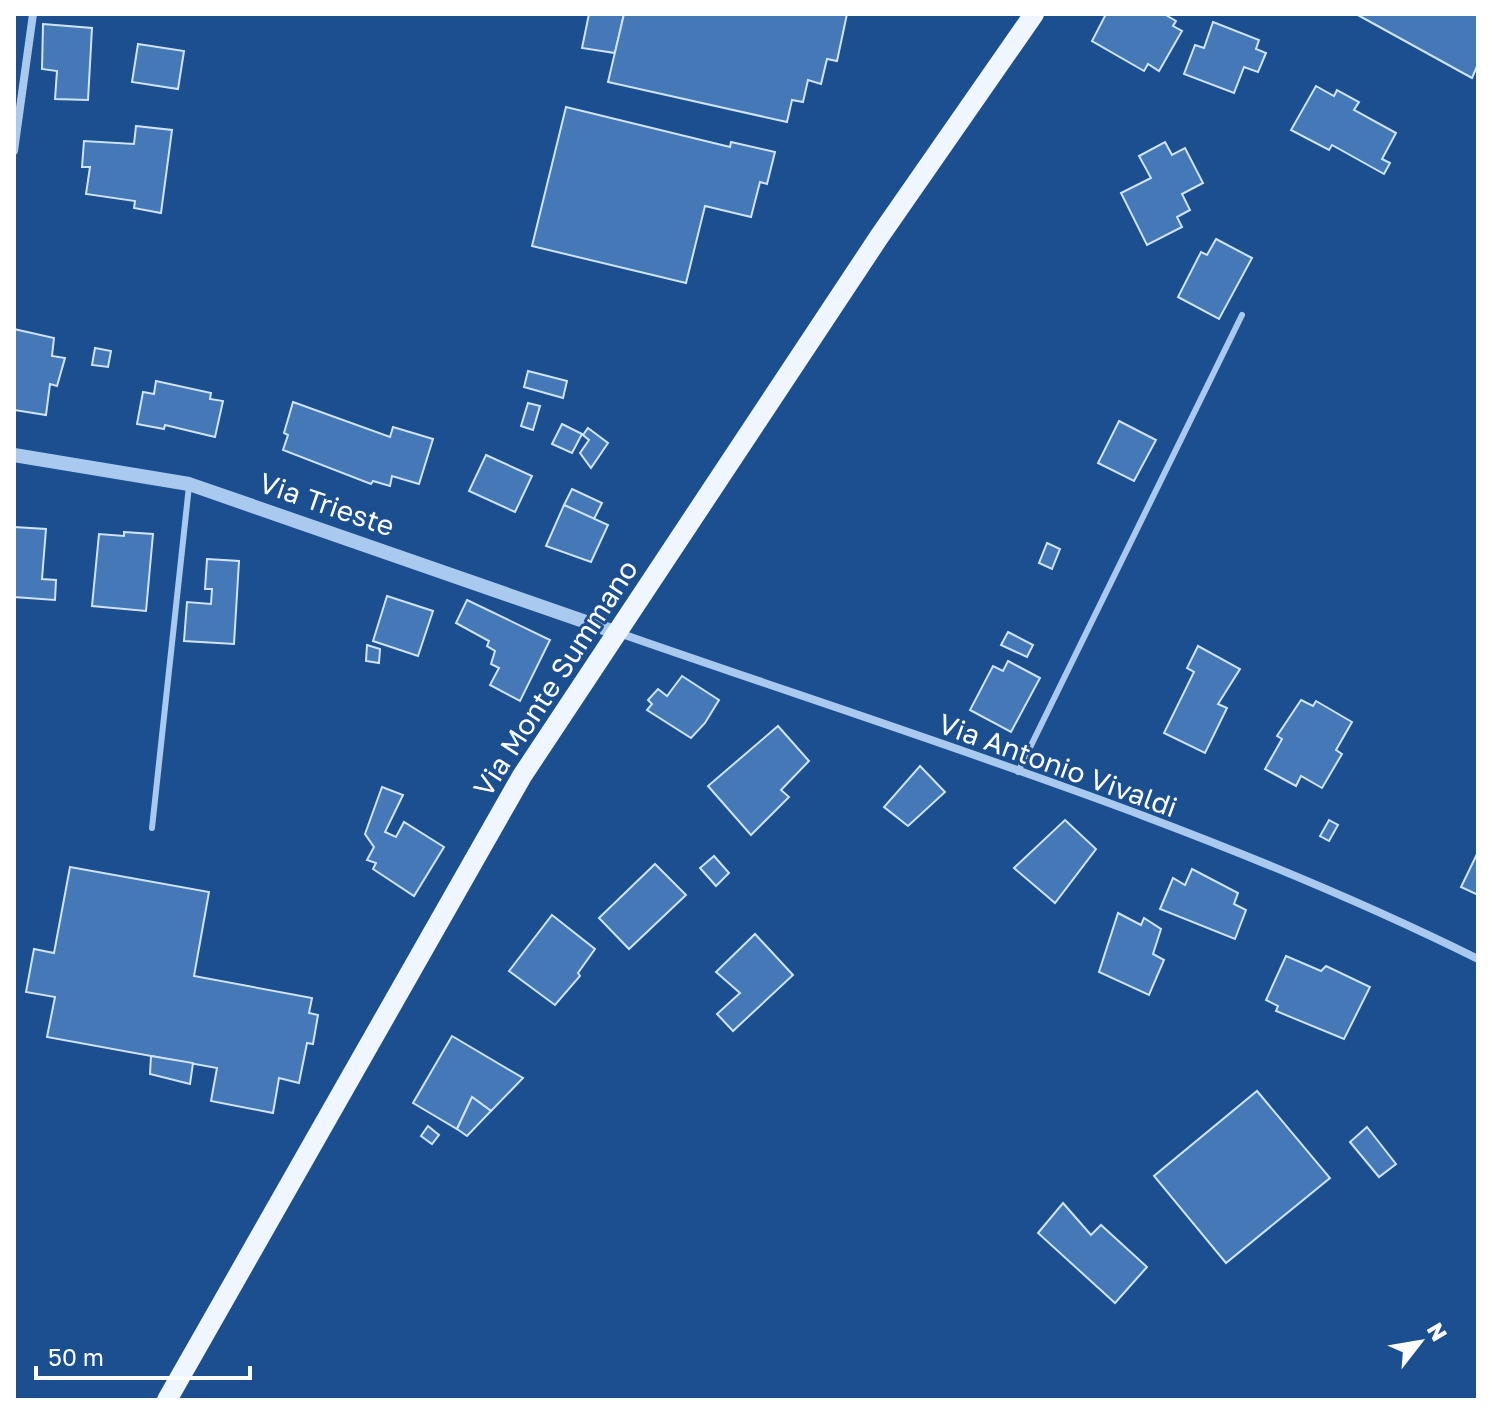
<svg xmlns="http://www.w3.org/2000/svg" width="1492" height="1414" font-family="'Golos Text',sans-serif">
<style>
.building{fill:#4478b7;stroke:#cfe3fa;stroke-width:2}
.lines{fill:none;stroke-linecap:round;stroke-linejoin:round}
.service{stroke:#a9c9ee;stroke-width:6}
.minor{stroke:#a9c9ee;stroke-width:8}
.tertiary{stroke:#a9c9ee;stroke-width:14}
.primary{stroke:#f0f6ff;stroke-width:20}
.labels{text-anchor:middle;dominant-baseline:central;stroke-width:6;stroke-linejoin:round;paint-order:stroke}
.street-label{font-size:28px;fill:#fff;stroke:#1b4f8f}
</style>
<rect width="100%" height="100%" fill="#1b4f8f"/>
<g class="building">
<path d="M589,14H624L615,53L582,48Z"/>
<path d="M624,14H847L837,61L827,59L821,84L808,80L803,102L792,100L787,122L608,82Z"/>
<path d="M1106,14H1164L1176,21L1173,26L1182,31L1159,71L1148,64L1144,71L1092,41Z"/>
<path d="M1356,14H1478V64L1472,78Z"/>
<path d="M1213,22L1259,40L1256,49L1266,53L1258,72L1244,67L1234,93L1184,74L1195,45L1204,48Z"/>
<path d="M43,24L92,28L88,100L55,99L57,71L42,69Z"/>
<path d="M138,44L184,51L178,89L132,82Z"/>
<path d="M1316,86L1334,96L1337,90L1359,102L1354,110L1396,133L1382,159L1390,163L1384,174L1332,145L1329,150L1291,130Z"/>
<path d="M566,107L730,147L731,142L775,152L767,184L760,182L751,217L705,206L686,283L532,246Z"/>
<path d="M136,126L172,130L161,213L134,208L135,201L86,194L90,167H82L84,141L134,144Z"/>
<path d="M1165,142L1172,155L1185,148L1203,183L1182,194L1190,210L1177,217L1182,227L1147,245L1121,193L1151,178L1139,156Z"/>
<path d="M1216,239L1252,258L1219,319L1178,297L1201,252L1207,255Z"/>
<path d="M14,329L54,338L52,356L65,358L57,386L50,384L46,415L14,410Z"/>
<path d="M95,348L111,351L108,367L92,365Z"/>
<path d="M528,371L567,381L563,398L524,387Z"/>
<path d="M156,381L211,393L210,399L223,401L215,437L165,425L164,429L137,424L143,392L154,394Z"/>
<path d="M293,402L390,437L393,427L433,439L419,484L392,476L390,486L373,481L371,484L283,450L288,435L284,433Z"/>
<path d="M528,403L540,406L533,430L521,426Z"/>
<path d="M1119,421L1156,440L1134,481L1098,463Z"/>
<path d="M562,424L582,434L572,453L552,444Z"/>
<path d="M588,428L608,443L591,468L580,453L589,440L583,435Z"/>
<path d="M486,455L532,476L515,512L469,491Z"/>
<path d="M572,489L602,503L594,519L564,505Z"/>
<path d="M564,505L608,525L591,562L546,546Z"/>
<path d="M14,527L46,529L42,579L56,580L55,600L14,597Z"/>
<path d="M124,532L153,534L146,611L92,606L99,534L124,536Z"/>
<path d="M1047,543L1060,549L1052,569L1039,563Z"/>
<path d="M207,559L239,561L234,644L184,641L187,602L211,604L212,589H205Z"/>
<path d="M387,596L433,611L418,656L373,641Z"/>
<path d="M467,600L550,640L520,701L490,685L499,668L491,664L495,651L487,646L489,641L456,623Z"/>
<path d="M1008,632L1033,645L1027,657L1001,645Z"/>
<path d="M367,645L380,649L379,663L366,661Z"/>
<path d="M1198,646L1240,669L1218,704L1227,708L1205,753L1164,733L1194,672L1187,668Z"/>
<path d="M1008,661L1040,678L1011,732L970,710L993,666L1003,671Z"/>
<path d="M682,676L719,700L705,723L691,738L647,710L652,704L648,700L658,689L667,696Z"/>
<path d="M1301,700L1313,706L1316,701L1352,722L1336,750L1342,754L1322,788L1301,776L1296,786L1265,769L1282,739L1277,736Z"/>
<path d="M778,726L809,761L781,790L789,797L751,835L708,786Z"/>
<path d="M920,766L945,792L908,826L884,807Z"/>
<path d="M382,787L403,795L385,832L396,837L404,822L444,847L414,896L373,869L376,863L367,860L374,847L365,834Z"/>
<path d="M1065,820L1096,849L1055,903L1014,868Z"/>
<path d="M1329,820L1338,825L1329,841L1320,836Z"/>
<path d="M1478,852V895L1461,887Z"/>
<path d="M714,856L729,873L716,886L700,868Z"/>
<path d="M655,864L686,895L629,949L599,918Z"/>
<path d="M70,867L209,892L194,976L312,998L309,1013L318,1015L313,1044L307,1043L299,1083L279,1078L273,1113L211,1101L217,1068L47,1037L55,997L26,992L34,949L54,953Z"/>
<path d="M1192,869L1238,893L1234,904L1246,910L1235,939L1160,909L1173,878L1185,885Z"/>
<path d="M1118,913L1141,925L1144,918L1161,929L1153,954L1164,960L1149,995L1099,972Z"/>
<path d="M552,915L595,949L578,973L580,976L555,1005L509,971Z"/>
<path d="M755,934L793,975L733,1031L717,1014L740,993L716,972Z"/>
<path d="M1286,956L1321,971L1326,966L1370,987L1344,1039L1276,1011L1278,1006L1266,1000Z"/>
<path d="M452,1036L523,1078L491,1111L472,1097L457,1129L413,1103Z"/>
<path d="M151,1056L193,1063L190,1084L150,1074Z"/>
<path d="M1257,1091L1330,1178L1226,1263L1154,1176Z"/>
<path d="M472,1097L491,1111L467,1136L457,1129Z"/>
<path d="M428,1126L439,1135L432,1144L421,1136Z"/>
<path d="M1367,1127L1396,1164L1379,1177L1350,1142Z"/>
<path d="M1063,1203L1091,1235L1101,1225L1147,1267L1115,1303L1038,1233Z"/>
</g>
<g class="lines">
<g class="service">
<path d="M1018,772L1242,315"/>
<path d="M152,828L189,486"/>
</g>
<g class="minor">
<path d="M14,151L33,14"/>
<path d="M619,633C905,733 1206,824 1478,959"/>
</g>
<path class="tertiary" d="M14,455L189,484L615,632"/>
<path class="primary" d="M167,1400L522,776L879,237L1034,14"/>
</g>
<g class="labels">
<g class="street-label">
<text transform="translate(327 504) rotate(19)">Via Trieste</text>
<text transform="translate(555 678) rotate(-57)">Via Monte Summano</text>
<text transform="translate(1058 765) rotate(20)">Via Antonio Vivaldi</text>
</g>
</g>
<rect width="1492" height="1414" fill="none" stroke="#ffffff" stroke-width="32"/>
<g transform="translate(1420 1342) rotate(59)" stroke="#1b4f8f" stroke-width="6" paint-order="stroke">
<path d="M0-6L14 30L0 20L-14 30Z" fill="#ffffff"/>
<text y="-12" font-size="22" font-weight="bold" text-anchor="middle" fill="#ffffff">N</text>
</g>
<path d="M36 1366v12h214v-12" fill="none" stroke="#ffffff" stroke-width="4"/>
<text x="48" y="1366" font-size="24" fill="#ffffff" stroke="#1b4f8f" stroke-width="6" paint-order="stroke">50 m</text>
</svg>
